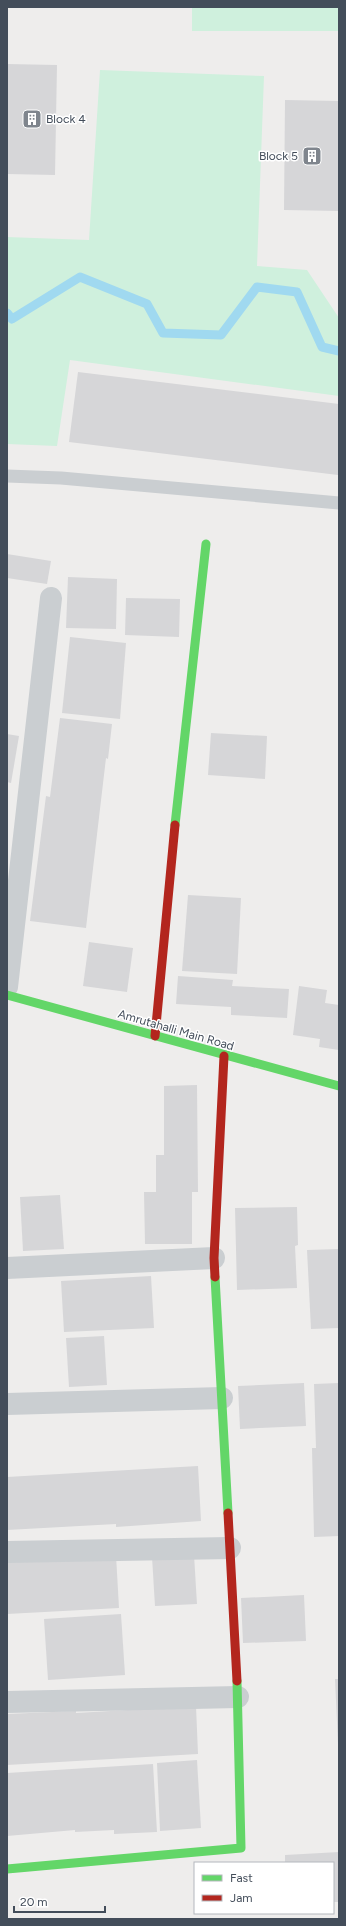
<svg xmlns="http://www.w3.org/2000/svg" width="346" height="1926" font-family="Figtree,sans-serif">
<style>
.green{fill:#cff0dd}
.lines{fill:none;stroke-linecap:round;stroke-linejoin:round}
.stream{stroke:#a0d9f0;stroke-width:9}
.building{fill:#d6d6d8}
.lane{stroke:#caced1;stroke-width:13}
.street{stroke:#caced1;stroke-width:22}
.fast{stroke:#63d668;stroke-width:9}
.jam{stroke:#b3261e;stroke-width:9}
.labels{text-anchor:middle;dominant-baseline:central;stroke-width:3;stroke-linejoin:round;paint-order:stroke}
.poi-label{font-size:12px;fill:#434d5a;stroke:#fff;text-anchor:start}
.street-label{font-size:12px;fill:#434d5a;stroke:#fff}
</style>
<rect width="100%" height="100%" fill="#eeedec"/>
<g class="green">
<rect x="192" y="7" width="147" height="24"/>
<path d="M100,70L264,76L257,266L307,270L339,318V396L70,360L57,446L7,444V237L89,240Z"/>
</g>
<g class="lines">
<path class="stream" d="M7,313L12,319L80,277L147,304L163,333L221,335L257,287L297,292L322,347L339,351"/>
</g>
<g class="building">
<path d="M7,64L57,65L55,175L7,174Z"/>
<path d="M285,100L339,101V211L284,210Z"/>
<path d="M78,372L339,404L338,475L69,442Z"/>
<path d="M7,554L51,561L47,584L7,578Z"/>
<path d="M68,577L117,579L116,629L66,628Z"/>
<path d="M126,598L180,599L179,637L125,635Z"/>
<path d="M70,637L126,643L120,719L62,713Z"/>
<path d="M60,718L112,724L108,759L106,758L86,928L30,921L46,796L50,797Z"/>
<path d="M211,733L267,736L265,779L208,775Z"/>
<path d="M7,734L19,736L11,783L7,782Z"/>
<path d="M188,895L241,898L237,974L182,971Z"/>
<path d="M89,942L133,948L127,992L83,986Z"/>
<path d="M178,976L233,980L232,986L289,989L287,1018L231,1015V1007L176,1004Z"/>
<path d="M299,986L327,990L325,1003L339,1005V1050L319,1047L320,1039L293,1035Z"/>
<path d="M197,1085L198,1192H192V1244H145L144,1192H156V1155H164V1086Z"/>
<path d="M60,1195L64,1249L23,1251L20,1197Z"/>
<path d="M297,1207L298,1245L295,1246L297,1288L237,1290L235,1208Z"/>
<path d="M339,1249V1328L311,1329L307,1250Z"/>
<path d="M151,1276L154,1328L64,1332L61,1281Z"/>
<path d="M104,1336L107,1385L69,1387L66,1338Z"/>
<path d="M304,1383L306,1426L240,1429L238,1386Z"/>
<path d="M339,1383V1536L314,1537L312,1448H316L314,1384Z"/>
<path d="M198,1466L201,1521L116,1527V1524L7,1530V1477Z"/>
<path d="M116,1555L119,1608L7,1614V1560Z"/>
<path d="M194,1555L197,1604L155,1606L152,1557Z"/>
<path d="M304,1595L306,1641L243,1643L241,1598Z"/>
<path d="M121,1614L125,1675L48,1680L44,1619Z"/>
<path d="M335,1679H339V1744H338Z"/>
<path d="M196,1706L198,1754L7,1765V1714L76,1711V1713Z"/>
<path d="M197,1760L201,1828L160,1831L157,1763Z"/>
<path d="M153,1764L157,1832L114,1834V1830L75,1832V1830L7,1836V1773Z"/>
<path d="M339,1852V1902H333V1863H285V1855Z"/>
</g>
<g class="lines">
<path class="lane" d="M7,476L61,478L339,503"/>
<g class="street">
<path d="M7,987L51,598"/>
<path d="M7,1268L214,1258"/>
<path d="M7,1404L222,1398"/>
<path d="M7,1552L230,1548"/>
<path d="M7,1702L238,1697"/>
</g>
<g class="fast">
<path d="M175,825L206,544"/>
<path d="M7,995L339,1086"/>
<path d="M215,1277L228,1513"/>
<path d="M7,1869L241,1848L237,1681"/>
</g>
<g class="jam">
<path d="M155,1036L175,825"/>
<path d="M215,1277L214,1258L224,1056"/>
<path d="M228,1513L237,1681"/>
</g>
</g>
<defs>
<symbol id="building-square" viewBox="-11 -11 22 22"><rect x="-9" y="-9" width="18" height="18" rx="4" fill="#7f858d" stroke="#fff"/><path d="M-4-6H4V6H1V3H-1V6H-4ZM-2.5-4.3h1.7v1.8h-1.7ZM.8-4.3h1.7v1.8H.8ZM-2.5-1h1.7V.8h-1.7ZM.8-1h1.7V.8H.8Z" fill="#fff"/></symbol>
</defs>
<g fill-rule="evenodd">
<use href="#building-square" x="21" y="108" width="22" height="22"/>
<use href="#building-square" x="301" y="145" width="22" height="22"/>
</g>
<g class="labels">
<g class="poi-label">
<text x="46" y="119">Block 4</text>
<text x="298" y="156" text-anchor="end">Block 5</text>
</g>
<g class="street-label">
<text transform="translate(176 1030) rotate(16)">Amrutahalli Main Road</text>
</g>
</g>
<rect width="346" height="1926" fill="none" stroke="#434d5a" stroke-width="16"/>
<rect x="194" y="1862" width="140" height="52" fill="#ffffff" stroke="#b4b8bd"/>
<rect x="202" y="1875" width="20" height="6" fill="#63d668" stroke="#b4b8bd"/>
<text x="230" y="1882" font-size="12" fill="#434d5a">Fast</text>
<rect x="202" y="1895" width="20" height="6" fill="#b3261e" stroke="#b4b8bd"/>
<text x="230" y="1902" font-size="12" fill="#434d5a">Jam</text>
<path d="M14 1906v6h91v-6" fill="none" stroke="#434d5a" stroke-width="2"/>
<text x="20" y="1906" font-size="12" fill="#434d5a" stroke="#ffffff" stroke-width="3" paint-order="stroke">20 m</text>
</svg>
